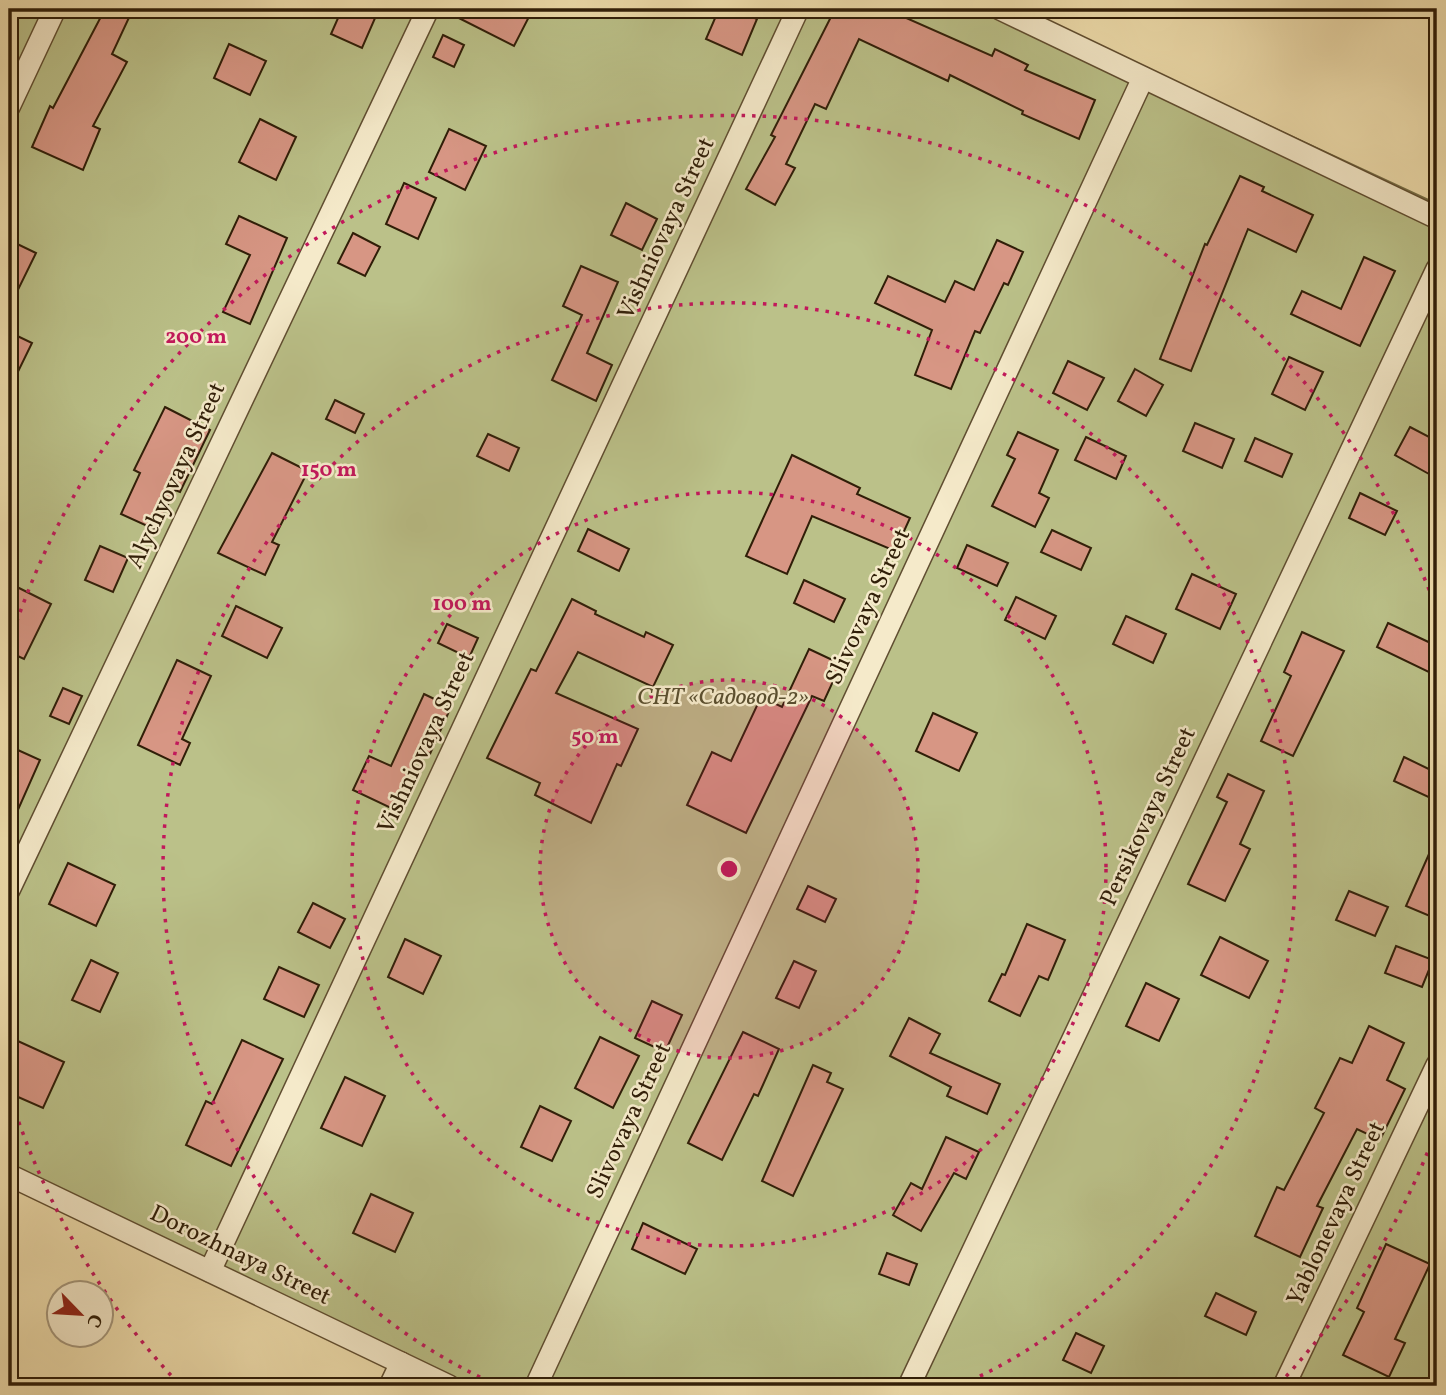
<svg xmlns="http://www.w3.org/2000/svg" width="1446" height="1395" font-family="Vollkorn,serif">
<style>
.green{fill:#bbc189;stroke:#767048;stroke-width:2}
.building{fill:#d79684;stroke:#301e08;stroke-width:2}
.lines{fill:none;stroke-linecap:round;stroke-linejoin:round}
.minor-casing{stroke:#604e31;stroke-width:24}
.minor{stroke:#f5eaca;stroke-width:21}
.ring{fill:none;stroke:#c2185b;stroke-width:3.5;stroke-dasharray:3.5 7}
.labels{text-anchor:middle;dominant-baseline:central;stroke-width:5;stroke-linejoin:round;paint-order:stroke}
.street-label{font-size:24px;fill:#301e08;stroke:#f5eaca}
.park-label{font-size:24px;font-style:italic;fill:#5a4f2f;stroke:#f5eaca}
.centre{fill:#c2185b;stroke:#f5eaca;stroke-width:3.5}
.ring-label{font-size:21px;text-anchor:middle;font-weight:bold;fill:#c2185b;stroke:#f5eaca;stroke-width:5;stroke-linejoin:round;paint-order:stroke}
</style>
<rect width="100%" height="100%" fill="#efdead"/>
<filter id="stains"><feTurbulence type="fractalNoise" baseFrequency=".00286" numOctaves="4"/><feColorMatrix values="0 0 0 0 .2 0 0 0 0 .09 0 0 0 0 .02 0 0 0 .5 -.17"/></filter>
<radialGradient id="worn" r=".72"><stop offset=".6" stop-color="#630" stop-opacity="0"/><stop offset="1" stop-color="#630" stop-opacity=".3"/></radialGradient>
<path class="green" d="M9,9H1018L1437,204V1386H449L9,1175Z"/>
<g class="building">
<path d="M105,9H133L112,54L127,62L93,126L100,129L83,170L32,147L50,106L53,108Z"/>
<path d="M342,9H379L362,48L331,34Z"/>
<path d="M441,9H533L514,46Z"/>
<path d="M719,9H734L757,19L742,55L706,39Z"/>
<path d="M835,9H886L992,56L995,49L1028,65L1025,70L1095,100L1079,139L1022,114L1023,111L950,75L948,81L859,39L826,109L815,104L786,164L795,168L775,205L746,189L775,137L771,135Z"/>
<path d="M443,35L464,45L454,67L433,57Z"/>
<path d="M229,44L266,61L250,95L214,78Z"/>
<path d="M260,119L296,137L276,180L239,162Z"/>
<path d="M449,129L486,146L465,190L429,172Z"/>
<path d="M1240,176L1264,187L1262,191L1313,215L1296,252L1248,229L1191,371L1160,359L1205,244L1207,245Z"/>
<path d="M404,183L436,198L418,239L386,224Z"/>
<path d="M626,203L657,219L642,250L611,235Z"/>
<path d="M239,216L287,238L250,324L223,312L250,255L226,244Z"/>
<path d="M353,233L380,247L365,276L338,263Z"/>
<path d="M9,240L36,253L9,308Z"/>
<path d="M997,240L1023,252L1008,285L1004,283L980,333L975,331L951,389L915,375L932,330L875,303L888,276L945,302L955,281L974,290Z"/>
<path d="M1364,257L1395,271L1360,346L1291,314L1302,291L1341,309Z"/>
<path d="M581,266L618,282L587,353L612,365L596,401L552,380L582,315L563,306Z"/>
<path d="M9,332L32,343L9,390Z"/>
<path d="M1289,357L1323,372L1305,410L1272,394Z"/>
<path d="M1068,361L1104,378L1087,410L1053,393Z"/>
<path d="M1135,369L1163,385L1146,416L1118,401Z"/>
<path d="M335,400L364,414L355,433L326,419Z"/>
<path d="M165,407L210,430L180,492L175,490L156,530L121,514L140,473L134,470Z"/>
<path d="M1195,423L1234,439L1222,468L1183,451Z"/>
<path d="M1410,427L1437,441V459L1429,474L1395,455Z"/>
<path d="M1018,432L1058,450L1039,493L1049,498L1035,527L992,506L1015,459L1007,455Z"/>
<path d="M488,434L519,448L509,471L477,456Z"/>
<path d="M1086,437L1126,456L1116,479L1075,460Z"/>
<path d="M1255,438L1292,454L1282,477L1245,461Z"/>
<path d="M272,453L308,471L272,542L279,545L265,575L218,553Z"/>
<path d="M792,455L860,488L857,494L910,518L895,551L812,516L787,574L746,556Z"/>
<path d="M1360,493L1397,511L1385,535L1349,518Z"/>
<path d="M588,529L629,549L619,571L578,551Z"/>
<path d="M1052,530L1091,548L1081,570L1041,552Z"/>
<path d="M967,545L1008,563L997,586L957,568Z"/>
<path d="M100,546L128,558L113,592L85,580Z"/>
<path d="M1192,574L1236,594L1220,629L1176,609Z"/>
<path d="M804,580L845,599L834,622L794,603Z"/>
<path d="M9,583L51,604L24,659L9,652Z"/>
<path d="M1016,597L1056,616L1045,639L1005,620Z"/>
<path d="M572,599L596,611L595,614L644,637L646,632L673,645L653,687L578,652L556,693L638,729L621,766L617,764L591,823L535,795L540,783L487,758L531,669L536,671Z"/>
<path d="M236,606L282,628L267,658L222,636Z"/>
<path d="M1126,616L1166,634L1153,663L1113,644Z"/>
<path d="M1388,623L1437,646V676L1377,647Z"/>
<path d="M447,624L478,638L469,658L438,643Z"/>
<path d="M1302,632L1344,651L1293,756L1261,741L1291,676L1284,672Z"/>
<path d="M809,649L841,664L824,701L812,696L746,833L687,805L712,752L731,761L761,697L782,707Z"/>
<path d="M177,660L211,676L182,739L190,743L180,765L138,745Z"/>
<path d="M63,688L82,696L69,724L50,716Z"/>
<path d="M424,694L451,707L430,754L420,749L393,809L353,790L369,756L391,766Z"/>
<path d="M933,713L977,733L959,771L916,751Z"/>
<path d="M9,746L40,760L9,830Z"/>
<path d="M1404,757L1437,773V801L1394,781Z"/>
<path d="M1228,774L1264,791L1240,844L1250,849L1225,901L1188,884L1227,802L1217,797Z"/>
<path d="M1437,836V919L1406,906Z"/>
<path d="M68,863L115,885L96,926L49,904Z"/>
<path d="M808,886L836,899L825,922L797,909Z"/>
<path d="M1349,891L1388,907L1375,936L1336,920Z"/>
<path d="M313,903L345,919L330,948L298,932Z"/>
<path d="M1027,924L1065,940L1048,980L1039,976L1020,1016L989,1001L1002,974L1005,975Z"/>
<path d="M1220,937L1268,961L1249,998L1201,975Z"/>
<path d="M405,939L441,956L423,994L388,977Z"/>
<path d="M1396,946L1433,960L1422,987L1385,973Z"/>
<path d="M91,960L118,973L100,1012L72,1000Z"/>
<path d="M794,961L816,971L799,1008L776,998Z"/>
<path d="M279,967L319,985L304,1017L264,999Z"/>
<path d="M1146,983L1179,999L1159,1041L1126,1026Z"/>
<path d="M652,1001L682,1015L665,1052L635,1038Z"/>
<path d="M909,1018L940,1034L930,1053L1000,1084L987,1114L947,1096L951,1087L890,1056Z"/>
<path d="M1369,1026L1404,1043L1387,1080L1405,1089L1380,1140L1357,1129L1317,1206L1323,1208L1300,1257L1255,1236L1277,1187L1284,1190L1324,1113L1315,1108L1340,1058L1352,1063Z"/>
<path d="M743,1032L779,1049L758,1096L754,1094L722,1160L688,1143Z"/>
<path d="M9,1037L64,1062L43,1108L9,1093Z"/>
<path d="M600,1037L639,1056L613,1108L575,1088Z"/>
<path d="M242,1040L283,1059L231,1166L186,1145L206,1101L212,1104Z"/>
<path d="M813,1065L831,1073L827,1082L843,1089L793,1196L762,1181Z"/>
<path d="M345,1077L385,1096L362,1146L321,1128Z"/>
<path d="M540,1106L571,1121L552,1161L521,1147Z"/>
<path d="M946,1137L979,1152L966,1179L954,1173L921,1231L893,1215L911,1183L922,1189Z"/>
<path d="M371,1194L413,1213L395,1252L353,1233Z"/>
<path d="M643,1223L697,1249L685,1274L632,1249Z"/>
<path d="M1386,1244L1430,1264L1395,1339L1405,1343L1389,1377L1343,1355L1364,1312L1357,1308Z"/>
<path d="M887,1253L917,1264L909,1285L879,1274Z"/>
<path d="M1216,1293L1256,1312L1246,1335L1205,1316Z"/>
<path d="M1076,1333L1104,1346L1091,1373L1063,1360Z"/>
</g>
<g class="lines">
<defs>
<g id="minor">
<path d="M1000,9L1437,218"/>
<path d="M9,107L55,9"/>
<path d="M9,890L428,9"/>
<path d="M9,1175L449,1386"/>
<path d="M210,1271L798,9"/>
<path d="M390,1386L401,1363"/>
<path d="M536,1386L1143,78"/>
<path d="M909,1386L1437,269"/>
<path d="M1284,1386L1437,1065"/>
</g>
</defs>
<use href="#minor" class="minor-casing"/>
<use href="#minor" class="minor"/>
</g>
<circle cx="729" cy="869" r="189" fill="#c2185b" fill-opacity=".12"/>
<g class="ring">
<circle cx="729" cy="869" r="189"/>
<circle cx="729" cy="869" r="377"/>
<path d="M499 1386A566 566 0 1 1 959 1386"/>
<path d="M1435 1133A754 754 0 0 1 1280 1383M178 1383A754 754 0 0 1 10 1096M10 642A754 754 0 0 1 1435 605"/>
</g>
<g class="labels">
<g class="street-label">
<text transform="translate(667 229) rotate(-65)">Vishniovaya Street</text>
<text transform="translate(177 476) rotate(-65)">Alychyovaya Street</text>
<text transform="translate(869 607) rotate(-65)">Slivovaya Street</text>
<text transform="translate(427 743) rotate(-65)">Vishniovaya Street</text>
<text transform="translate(1149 817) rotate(-65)">Persikovaya Street</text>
<text transform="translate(630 1121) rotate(-65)">Slivovaya Street</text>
<text transform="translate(1337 1214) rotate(-65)">Yablonevaya Street</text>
<text transform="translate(240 1256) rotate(26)">Dorozhnaya Street</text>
</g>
<g class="park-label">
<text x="723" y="698">СНТ «Садовод-2»</text>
</g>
</g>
<circle cx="729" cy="869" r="10" class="centre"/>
<g class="ring-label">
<text x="196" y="343">200 m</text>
<text x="329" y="476">150 m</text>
<text x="462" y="610">100 m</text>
<text x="595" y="743">50 m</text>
</g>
<rect width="1446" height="1395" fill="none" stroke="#efdead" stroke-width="35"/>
<rect x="10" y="10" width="1425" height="1374" fill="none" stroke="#301e08" stroke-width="3.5"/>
<rect x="18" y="18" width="1411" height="1360" fill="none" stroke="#301e08" stroke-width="2"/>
<g transform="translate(80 1314) rotate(115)"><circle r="33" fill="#f5eaca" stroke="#a6987c" stroke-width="2"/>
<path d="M0-5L12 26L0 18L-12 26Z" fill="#8f2418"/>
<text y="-10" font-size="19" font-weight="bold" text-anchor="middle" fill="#301e08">С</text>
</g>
<rect width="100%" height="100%" filter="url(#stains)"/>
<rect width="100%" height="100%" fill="url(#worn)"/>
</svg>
